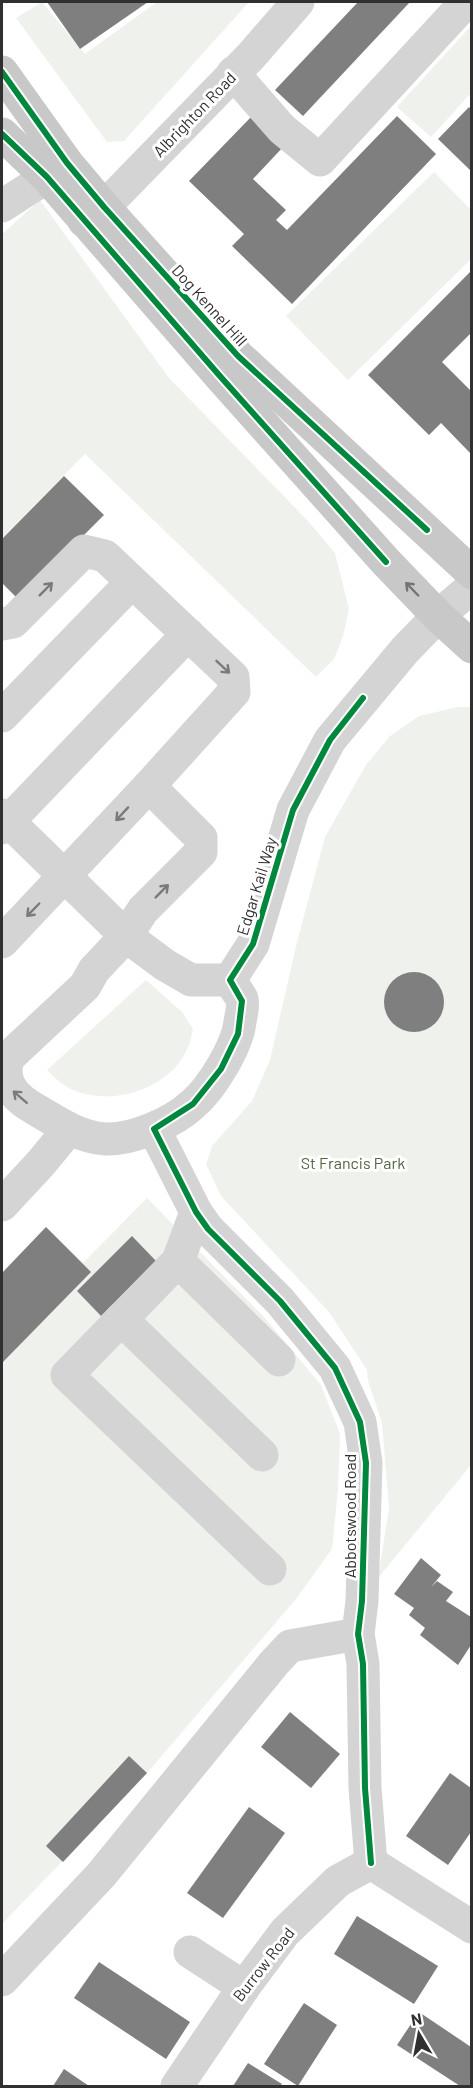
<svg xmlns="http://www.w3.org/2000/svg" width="473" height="2088" font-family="Barlow,sans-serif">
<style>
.green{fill:#eff2ec}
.building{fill:#7f7f7f}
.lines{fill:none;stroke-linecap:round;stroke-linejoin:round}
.minor{stroke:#d4d4d4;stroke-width:33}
.major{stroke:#c8c8c8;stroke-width:33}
.cycleway-casing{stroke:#fff;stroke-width:10}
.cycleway{stroke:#00873e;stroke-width:6}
.oneway{stroke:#7a7a7a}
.oneway2{stroke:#747474}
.labels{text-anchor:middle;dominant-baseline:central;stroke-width:6;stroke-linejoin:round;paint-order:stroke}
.street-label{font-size:16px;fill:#303030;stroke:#fff}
.park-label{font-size:16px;fill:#526642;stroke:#fff}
</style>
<rect width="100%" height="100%" fill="#fff"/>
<g class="green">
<path d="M42,2L85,54L157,2H249L124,141L107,142L16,18Z"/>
<path d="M471,26V93L431,137L397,107Z"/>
<path d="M434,172L471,210V259L348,380L286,316Z"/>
<path d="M40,200L169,378L308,521L335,553L349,609L343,636L334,659L316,677L85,454L2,538V234Z"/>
<path d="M458,707H471V1465L378,1578L389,1508L382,1423L368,1381L367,1370L329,1312L221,1196L206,1164L212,1146L252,1101L270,1060L297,942L325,837L366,765L390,736L419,716Z"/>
<path d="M146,980L183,1013L193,1029C191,1035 191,1042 188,1047C171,1089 113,1107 73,1090C63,1086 55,1078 47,1070Z"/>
<path d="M147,1198L264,1317L321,1385L340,1434L338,1489L332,1549L296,1599L147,1773L2,1924V1273L46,1227L83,1263Z"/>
</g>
<g class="building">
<path d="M47,2H148L80,49Z"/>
<path d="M358,2H410L303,116L275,90Z"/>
<path d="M469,107L471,109V171L438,139Z"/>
<path d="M252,116L284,146L253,179L286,210L276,220L287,230L397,116L436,154L292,304L232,246L244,234L189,181Z"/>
<path d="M471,271V333L442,362L471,391V454L441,423L429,435L368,375Z"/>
<path d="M64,476L104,515L19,600L2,583V539Z"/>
<circle cx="414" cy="1002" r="30"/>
<path d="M46,1227L91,1272L2,1363V1273Z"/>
<path d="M132,1236L156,1261L101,1316L77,1291Z"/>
<path d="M421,1558L441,1575L431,1587L437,1581L453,1592L446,1601L471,1617V1645L458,1665L420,1635L425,1628L409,1615L414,1608L394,1594Z"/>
<path d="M290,1712L340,1754L311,1788L261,1747Z"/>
<path d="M129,1756L147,1773L63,1862L46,1846Z"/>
<path d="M450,1773L471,1788V1832L448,1865L406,1836Z"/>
<path d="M249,1807L285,1833L223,1918L187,1893Z"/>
<path d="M357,1916L438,1966L414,2004L334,1954Z"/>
<path d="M99,1962L190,2022L166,2059L74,1998Z"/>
<path d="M304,2003L337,2025L298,2086L264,2064Z"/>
<path d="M419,2012L471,2047V2086H460L397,2045Z"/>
<path d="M248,2063L282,2084L280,2086H233Z"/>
<path d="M64,2069L89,2086H53Z"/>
</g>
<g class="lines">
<g class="minor">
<path d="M233,73L282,129L320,160L466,2"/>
<path d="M2,206L47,177"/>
<path d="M84,221L104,207L251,56L298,2"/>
<path d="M2,624L13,622L84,551L105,556L233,677L234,692L149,786L2,942"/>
<path d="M2,716L132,582"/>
<path d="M149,786L201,838V852L143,910L126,936L94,970L85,986L9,1057C0,1078 12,1095 30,1106C54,1120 77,1137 105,1139C132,1140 173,1123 193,1104C212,1088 237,1046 240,1022C241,1015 244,1005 242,999C239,993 233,986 230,980"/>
<path d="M2,815L126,936L165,965L191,980H230"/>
<path d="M2,828L188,634"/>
<path d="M230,980L253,944L293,810L330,740L405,650L438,616L472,587"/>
<path d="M154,1129L196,1212L208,1229L280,1301L335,1368L360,1422L366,1463L362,1601L358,1634L363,1664L365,1788L371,1863"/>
<path d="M2,1205L41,1163L69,1129"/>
<path d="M196,1212L178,1261L67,1375L270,1569"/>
<path d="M178,1261L279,1360"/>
<path d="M121,1319L262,1455"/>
<path d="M371,1863L472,1927"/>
<path d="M190,1952L244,1987"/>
<path d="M2,1980L101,1875L274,1663L290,1646L358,1634"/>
<path d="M177,2086L244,1987L285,1932L338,1881L371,1863"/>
</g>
<g class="major">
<path d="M2,72L67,163L104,207L238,356L472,573"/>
<path d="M2,134L47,177L219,375L386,562L438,616L472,647"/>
</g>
<defs>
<g id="cycleway">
<path d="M2,72L67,163L104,207L238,356L427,530"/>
<path d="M2,134L47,177L219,375L386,562"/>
<path d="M363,698L330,740L293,810L253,944L230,980L242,1001L238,1034L221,1069L193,1104L154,1129L196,1212L208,1229L280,1301L335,1368L360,1422L366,1463L362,1601L358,1634L363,1664L365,1788L371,1863"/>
</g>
</defs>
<use href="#cycleway" class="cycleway-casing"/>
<use href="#cycleway" class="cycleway"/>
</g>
<defs><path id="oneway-shaft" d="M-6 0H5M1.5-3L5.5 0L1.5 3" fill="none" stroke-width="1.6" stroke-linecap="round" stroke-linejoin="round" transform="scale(1.5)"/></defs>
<g class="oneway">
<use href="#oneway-shaft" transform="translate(46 589) rotate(-45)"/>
<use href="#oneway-shaft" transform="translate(223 667) rotate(43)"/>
<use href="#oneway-shaft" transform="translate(122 814) rotate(133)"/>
<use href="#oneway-shaft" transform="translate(162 891) rotate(-45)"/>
<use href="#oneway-shaft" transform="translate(33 910) rotate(134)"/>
<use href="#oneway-shaft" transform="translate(20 1097) rotate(-139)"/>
</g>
<use class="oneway2" href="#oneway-shaft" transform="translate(412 589) rotate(-134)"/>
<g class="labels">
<g class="street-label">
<text transform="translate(194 114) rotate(-46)">Albrighton Road</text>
<text transform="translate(210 305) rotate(48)">Dog Kennel Hill</text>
<text transform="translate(256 886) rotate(-73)">Edgar Kail Way</text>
<text transform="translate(349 1516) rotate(-90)">Abbotswood Road</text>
<text transform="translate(263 1964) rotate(-52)">Burrow Road</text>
</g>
<g class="park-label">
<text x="353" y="1162">St Francis Park</text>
</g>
</g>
<rect width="473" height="2088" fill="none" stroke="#303030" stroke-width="6"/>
<g transform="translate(419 2034) rotate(350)" stroke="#ffffff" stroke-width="4.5" paint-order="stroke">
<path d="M0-4.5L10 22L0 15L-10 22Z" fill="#303030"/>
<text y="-9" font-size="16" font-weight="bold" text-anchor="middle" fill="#303030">N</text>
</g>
</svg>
